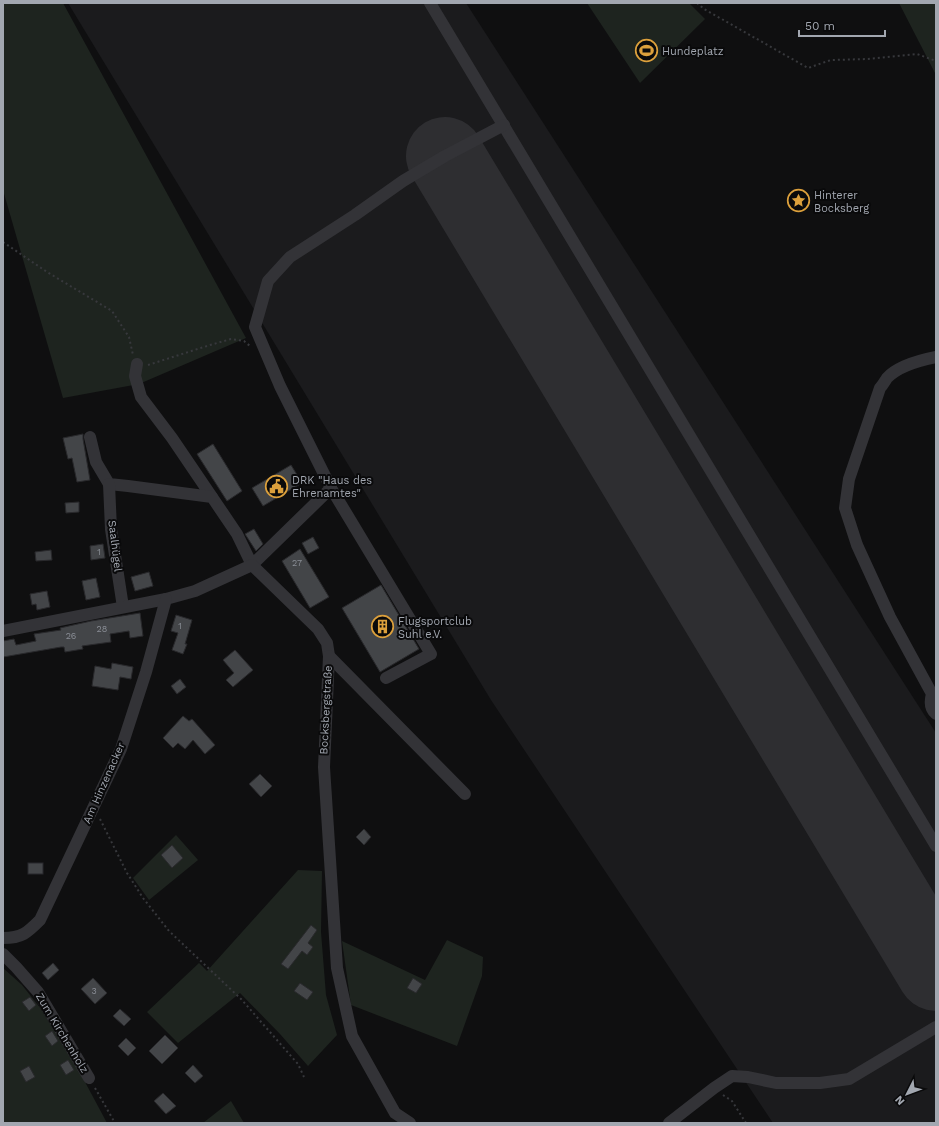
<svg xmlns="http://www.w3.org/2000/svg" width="939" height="1126" font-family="'Work Sans',sans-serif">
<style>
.built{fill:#1b1b1d}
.green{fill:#1e241f}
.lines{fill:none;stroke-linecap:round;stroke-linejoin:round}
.runway{stroke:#2e2e31;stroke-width:78}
.building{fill:#434548;stroke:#29292c}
.path{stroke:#37383c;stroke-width:2;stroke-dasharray:2 3;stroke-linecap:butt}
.minor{stroke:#333337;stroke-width:12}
.labels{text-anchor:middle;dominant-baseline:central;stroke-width:4;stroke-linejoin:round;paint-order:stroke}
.number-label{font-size:9px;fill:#8a8e96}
.poi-label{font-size:11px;fill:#a2a7b0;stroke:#0a0a0b;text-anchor:start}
.street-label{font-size:11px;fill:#a2a7b0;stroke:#0a0a0b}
</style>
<rect width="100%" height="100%" fill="#0f0f10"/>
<path class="built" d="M68,3H466L936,733V1123H773L491,700Z"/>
<g class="green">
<path d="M3,3H63L246,338L139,384L63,398L3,190Z"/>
<path d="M587,3H689L705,19L640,83Z"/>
<path d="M899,3H936V75Z"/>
<path d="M176,835L198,860L149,900L133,878Z"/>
<path d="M298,870L322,871L321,932L326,995L337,1035L308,1066L280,1034L240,993L178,1043L147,1012L199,963L207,971Z"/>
<path d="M447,940L483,957L482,976L457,1046L351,1005L342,941L425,980Z"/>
<path d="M3,968L22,985L41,1009L85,1082L107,1123H3Z"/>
<path d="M231,1101L244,1123H203Z"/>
</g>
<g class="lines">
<path class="runway" d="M445,156L936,972"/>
</g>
<g class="building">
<path d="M83,434V439L90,480L77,482L72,458L68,459L63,438Z"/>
<path d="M213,444L242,491L227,501L197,454Z"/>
<path d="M291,465L302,483L263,506L252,488Z"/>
<path d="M79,502V512L66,513L65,503Z"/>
<path d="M254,529L263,544L256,551L245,534Z"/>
<path d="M313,537L319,548L308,554L302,543Z"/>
<path d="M103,544L105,558L91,560L90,546Z"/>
<path d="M300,549L329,597L310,608L282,561Z"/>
<path d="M51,550L52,560L36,561L35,552Z"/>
<path d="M149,572L153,586L135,591L131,577Z"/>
<path d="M96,578L100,597L86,600L82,581Z"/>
<path d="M381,585L419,649L380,672L342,608Z"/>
<path d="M47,591L50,607L37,610L36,604L32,605L30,594Z"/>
<path d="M140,613L143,636L130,638L129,631L110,634L111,642L82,646L83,649L65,652L64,647H61L3,657V641L14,639L16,645L36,641L34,634L61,630L60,628L91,621Z"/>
<path d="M176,615L192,620L185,644H187L183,654L172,650L178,633L171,631Z"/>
<path d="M235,650L253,670L233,687L226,680L234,673L223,660Z"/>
<path d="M112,663L133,667L131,679L120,677L118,690L92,686L95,666L111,669Z"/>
<path d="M180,679L186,687L177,694L171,686Z"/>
<path d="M183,716L189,721L192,719L215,745L205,754L193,740L185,749L178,743L173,748L163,738Z"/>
<path d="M260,774L272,786L261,797L249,784Z"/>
<path d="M364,829L371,837L364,845L356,837Z"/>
<path d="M172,845L183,858L172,868L161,855Z"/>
<rect x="28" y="863" width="15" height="11"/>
<path d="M311,925L317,930L308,943L313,947L307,955L302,951L288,969L281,964Z"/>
<path d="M53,963L59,970L48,980L42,973Z"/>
<path d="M93,978L107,993L95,1004L81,989Z"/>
<path d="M413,978L422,984L416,993L407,988Z"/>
<path d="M300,983L313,992L307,1000L294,991Z"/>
<path d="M30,997L36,1005L29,1011L22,1002Z"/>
<path d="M120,1009L131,1019L124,1026L113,1016Z"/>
<path d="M52,1031L58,1041L52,1046L45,1036Z"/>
<path d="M165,1035L178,1048L162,1064L149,1051Z"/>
<path d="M126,1038L136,1048L128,1056L118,1046Z"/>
<path d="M68,1060L74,1070L66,1075L60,1065Z"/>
<path d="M193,1065L203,1076L195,1083L185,1073Z"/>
<path d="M29,1066L35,1077L26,1082L20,1071Z"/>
<path d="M163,1093L176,1106L166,1114L154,1101Z"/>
</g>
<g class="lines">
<g class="path">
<path d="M697,3L704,9L808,68L831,60L868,59L917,54L936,61"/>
<path d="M3,242L47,272L112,311L129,337L133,355"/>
<path d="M148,365L210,345L231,339L244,341L250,346"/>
<path d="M100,819L127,873L143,898L169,931L241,999L298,1064L304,1077"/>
<path d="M95,1088L115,1123"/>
<path d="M723,1095L732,1101L746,1123"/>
</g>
<g class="minor">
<path d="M430,3L936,846"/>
<path d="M936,357C921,360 898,366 887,378C885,381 883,385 880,388L849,479L845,508L857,545L890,617L932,694C930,701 930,709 936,714"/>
<path d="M137,364L135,376L141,397L172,438L212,497"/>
<path d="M90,437L96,462L109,484L128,486L212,497L237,534L252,565L331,488L431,654L386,678"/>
<path d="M109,484L111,529L123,607"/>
<path d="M331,488L280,386L255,327L268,281L290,257L355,215L403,181L445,156L504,125"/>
<path d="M3,631L166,599L195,591L252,565L318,629L327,643L329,656L324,767L337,968L352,1036L395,1113L410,1123"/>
<path d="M329,656L465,794"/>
<path d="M3,938C22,938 27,933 40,920L121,749L146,672L166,599"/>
<path d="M3,954L16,967L38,992L89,1078"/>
<path d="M669,1123L714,1088L732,1076L748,1077L776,1083H820L849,1079L936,1027"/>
</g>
</g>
<defs>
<symbol id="stadium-ring" viewBox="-11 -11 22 22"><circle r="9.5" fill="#0a0a0b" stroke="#dca03c" stroke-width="1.5"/><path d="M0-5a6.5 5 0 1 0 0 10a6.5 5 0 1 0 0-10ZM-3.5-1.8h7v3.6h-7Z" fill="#dca03c"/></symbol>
<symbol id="sight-ring" viewBox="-11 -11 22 22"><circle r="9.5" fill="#0a0a0b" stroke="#dca03c" stroke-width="1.5"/><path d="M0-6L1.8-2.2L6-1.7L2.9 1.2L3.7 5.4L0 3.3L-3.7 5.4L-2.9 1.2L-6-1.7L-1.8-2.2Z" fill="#dca03c"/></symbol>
<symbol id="civic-ring" viewBox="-11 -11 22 22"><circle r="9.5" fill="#0a0a0b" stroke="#dca03c" stroke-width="1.5"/><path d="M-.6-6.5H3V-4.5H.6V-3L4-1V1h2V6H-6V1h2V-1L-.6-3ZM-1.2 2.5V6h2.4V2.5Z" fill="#dca03c"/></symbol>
<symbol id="building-ring" viewBox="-11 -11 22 22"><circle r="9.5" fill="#0a0a0b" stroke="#dca03c" stroke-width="1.5"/><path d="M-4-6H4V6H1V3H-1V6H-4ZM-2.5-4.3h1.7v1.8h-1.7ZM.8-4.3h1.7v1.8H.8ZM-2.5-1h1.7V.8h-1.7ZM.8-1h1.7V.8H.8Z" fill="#dca03c"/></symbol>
</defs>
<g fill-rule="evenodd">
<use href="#stadium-ring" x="634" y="38" width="25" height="25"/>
<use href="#sight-ring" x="786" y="188" width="25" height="25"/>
<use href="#civic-ring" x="264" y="474" width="25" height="25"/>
<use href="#building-ring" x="370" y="614" width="25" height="25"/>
</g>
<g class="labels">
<g class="number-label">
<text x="99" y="552">1</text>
<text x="297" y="563">27</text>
<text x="180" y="626">1</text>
<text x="102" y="629">28</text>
<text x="71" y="636">26</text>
<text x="94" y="991">3</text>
</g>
<g class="poi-label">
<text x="662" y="51">Hundeplatz</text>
<text x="814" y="195">Hinterer<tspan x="814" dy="13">Bocksberg</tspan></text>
<text x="292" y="480">DRK "Haus des<tspan x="292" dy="13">Ehrenamtes"</tspan></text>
<text x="398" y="621">Flugsportclub<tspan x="398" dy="13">Suhl e.V.</tspan></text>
</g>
<g class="street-label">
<text transform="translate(115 546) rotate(83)">Saalhügel</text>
<text transform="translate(326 710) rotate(-87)">Bocksbergstraße</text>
<text transform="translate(104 783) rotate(-66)">Am Hinzenacker</text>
<text transform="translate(62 1033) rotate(59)">Zum Kirchenholz</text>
</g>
</g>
<rect width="939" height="1126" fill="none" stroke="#a2a7b0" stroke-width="8"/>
<g transform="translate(907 1094) rotate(228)" stroke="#0a0a0b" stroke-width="3" paint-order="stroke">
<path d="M0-3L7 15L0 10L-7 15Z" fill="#a2a7b0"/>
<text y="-6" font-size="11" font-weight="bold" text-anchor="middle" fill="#a2a7b0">N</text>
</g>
<path d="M799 30v6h86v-6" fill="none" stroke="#a2a7b0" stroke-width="2"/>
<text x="805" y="30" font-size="12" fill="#a2a7b0" stroke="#0a0a0b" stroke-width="3" paint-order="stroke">50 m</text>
</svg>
